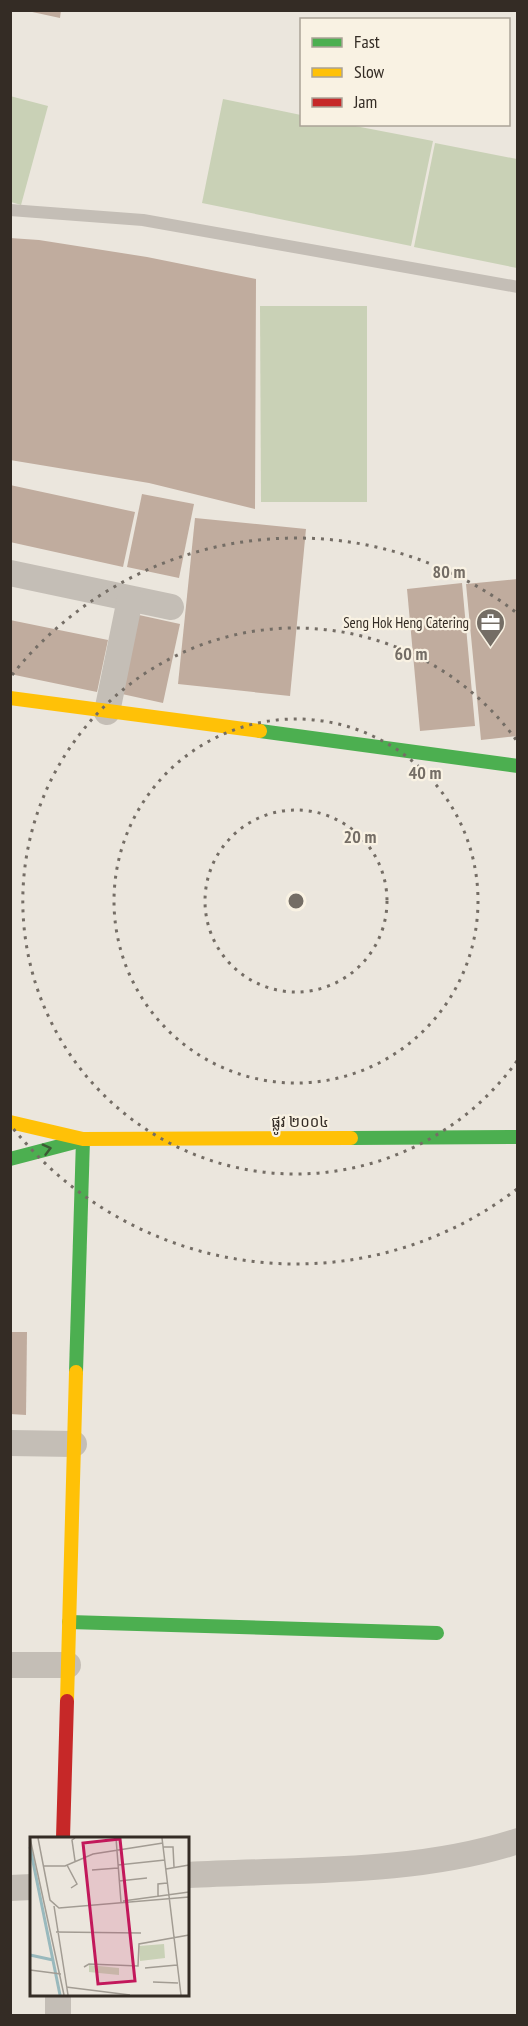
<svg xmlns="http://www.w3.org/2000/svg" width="528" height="2026" font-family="'PT Sans Narrow','Noto Sans Khmer',sans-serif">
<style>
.green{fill:#c9d1b6}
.building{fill:#c0ac9e}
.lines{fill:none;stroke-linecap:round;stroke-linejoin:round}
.lane{stroke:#c4beb6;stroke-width:12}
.street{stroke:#c4beb6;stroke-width:26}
.fast{stroke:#4caf50;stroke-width:14}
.slow{stroke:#ffc107;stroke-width:14}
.jam{stroke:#c62828;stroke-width:14}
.oneway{stroke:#3c5a34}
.ring{fill:none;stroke:#746d65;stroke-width:3;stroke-dasharray:3 6}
.labels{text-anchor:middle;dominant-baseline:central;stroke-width:4.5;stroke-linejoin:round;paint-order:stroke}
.poi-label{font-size:15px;fill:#342c25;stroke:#f9f2e3;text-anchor:end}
.street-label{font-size:15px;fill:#342c25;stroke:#f9f2e3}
.inset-river{fill:none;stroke:#99b9bd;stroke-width:3}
.inset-road{fill:none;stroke:#a29c93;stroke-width:1.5}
.view{fill:#c2185b;fill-opacity:0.15;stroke:#c2185b;stroke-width:3}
.inset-edge{fill:none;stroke:#342c25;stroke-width:3}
.centre{fill:#746d65;stroke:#f9f2e3;stroke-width:3}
.ring-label{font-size:18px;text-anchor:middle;font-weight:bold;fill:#746d65;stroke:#f9f2e3;stroke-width:4.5;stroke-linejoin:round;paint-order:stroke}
</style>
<rect width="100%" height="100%" fill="#ebe6dd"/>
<g class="green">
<path d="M10,96L48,106L21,205L11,202Z"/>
<path d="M223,99L301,115L302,124L350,125L433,141L411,246L202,203Z"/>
<path d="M435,143L517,159V268L414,247Z"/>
<path d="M260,306H367V502H261Z"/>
</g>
<g class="building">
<path d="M23,10H61L60,18Z"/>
<path d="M10,238L39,240L147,257L256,279L255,509L149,483L10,460Z"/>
<path d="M10,485L135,512L123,567L10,542Z"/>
<path d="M142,494L194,504L179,578L127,567Z"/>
<path d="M195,518L306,529L290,696L178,684Z"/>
<path d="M518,579V736L481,740L466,584Z"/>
<path d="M462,583L475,726L420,731L407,589Z"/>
<path d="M139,615L180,624L163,703L122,694Z"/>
<path d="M10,620L108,640L97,692L10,674Z"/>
<path d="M10,1332H27L26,1415L10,1414Z"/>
</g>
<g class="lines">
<path class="lane" d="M10,210L143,220L518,287"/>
<g class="street">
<path d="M10,573L171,607"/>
<path d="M107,712L130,599"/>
<path d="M10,1443L74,1444"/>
<path d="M10,1665H68"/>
<path d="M188,1875C297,1869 413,1875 518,1841"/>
<path d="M10,1888L32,1887"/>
<path d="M58,2016V1994"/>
</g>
<g class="fast">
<path d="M260,731L518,766"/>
<path d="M351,1138L518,1137"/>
<path d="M10,1159L79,1141"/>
<path d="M76,1372L83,1139"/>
<path d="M69,1622L437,1633"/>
</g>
<g class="slow">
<path d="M10,698L260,731"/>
<path d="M10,1122L83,1139L351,1138"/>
<path d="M67,1701L76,1372"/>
</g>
<path class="jam" d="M63,1838L67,1701"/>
</g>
<defs><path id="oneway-chevron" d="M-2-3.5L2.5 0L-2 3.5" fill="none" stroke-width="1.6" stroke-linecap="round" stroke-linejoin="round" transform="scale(1.5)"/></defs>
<use class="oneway" href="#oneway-chevron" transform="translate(47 1149) rotate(-15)"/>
<g class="ring">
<circle cx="296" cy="901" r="91"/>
<circle cx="296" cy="901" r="182"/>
<path d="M517 1061A273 273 0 1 1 517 741"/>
<path d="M517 1189A363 363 0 0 1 12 1127M12 675A363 363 0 0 1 517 613"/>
</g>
<defs>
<symbol id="office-pin" viewBox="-11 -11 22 30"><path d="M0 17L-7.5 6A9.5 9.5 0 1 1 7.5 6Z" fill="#746d65" stroke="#f9f2e3"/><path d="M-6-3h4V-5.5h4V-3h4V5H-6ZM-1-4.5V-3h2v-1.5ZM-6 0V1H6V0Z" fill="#fff"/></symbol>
</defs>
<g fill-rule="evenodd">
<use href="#office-pin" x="474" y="606" width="33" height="45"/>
</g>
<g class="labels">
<g class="poi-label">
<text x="469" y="622">Seng Hok Heng Catering</text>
</g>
<g class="street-label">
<text x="300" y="1121">ផ្លូវ ២០០៤</text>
</g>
</g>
<g transform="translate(30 1837)">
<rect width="159" height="159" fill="#ebe6dd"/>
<path d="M134,107L135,121L110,124L109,109ZM59,128L89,131V138L59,135Z" fill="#c9d1b6"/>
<path class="inset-river" d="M0,10L30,158M0,118L23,123"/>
<path class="inset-road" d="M0,1L34,158M8,1L20,63L29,71L159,60M86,1L91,65M132,1L151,158M133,10H143L144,30M45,24L42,3L45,1M37,28L47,47L41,51M88,28L135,23M14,29H35L63,17L133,6M136,32L159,28M62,33L88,31M89,44L117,41M128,59V47L137,46M93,64L159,55M24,69L38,158M26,95L111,96M54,130L59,127L108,129L109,107L159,98M115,131L147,128M0,133L31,137M123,145L148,146M36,150L100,158"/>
<path class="view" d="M90,2L105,144L68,147L53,6Z"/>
<rect width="159" height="159" class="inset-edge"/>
</g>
<circle cx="296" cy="901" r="9" class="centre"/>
<g class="ring-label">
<text x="449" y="578">80 m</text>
<text x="411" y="660">60 m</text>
<text x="425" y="779">40 m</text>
<text x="360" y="843">20 m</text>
</g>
<rect width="528" height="2026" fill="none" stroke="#342c25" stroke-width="24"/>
<rect x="300" y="18" width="210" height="108" fill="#f9f2e3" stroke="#aaa397" stroke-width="1.5"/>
<rect x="312" y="38" width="30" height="9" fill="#4caf50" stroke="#aaa397" stroke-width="1.5"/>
<text x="354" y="48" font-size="18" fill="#342c25">Fast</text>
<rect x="312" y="68" width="30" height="9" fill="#ffc107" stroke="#aaa397" stroke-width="1.5"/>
<text x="354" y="78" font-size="18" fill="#342c25">Slow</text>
<rect x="312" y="98" width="30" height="9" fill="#c62828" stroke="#aaa397" stroke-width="1.5"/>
<text x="354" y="108" font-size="18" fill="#342c25">Jam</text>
</svg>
